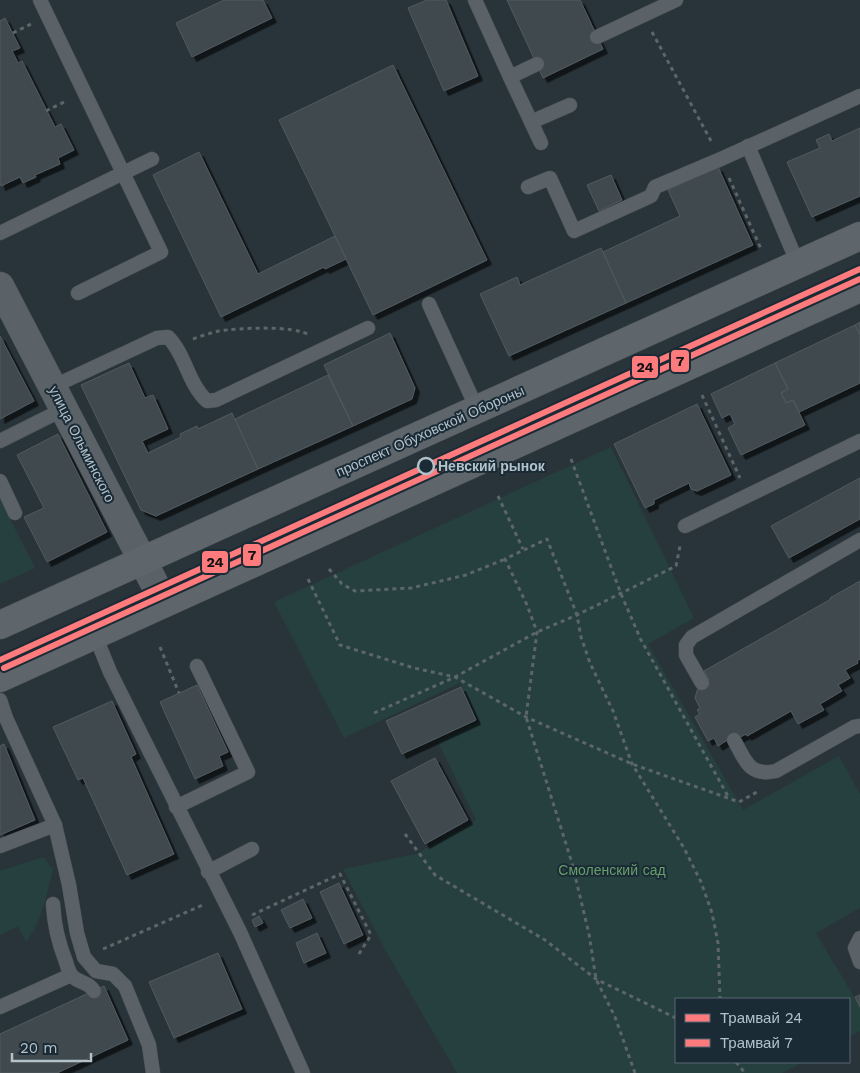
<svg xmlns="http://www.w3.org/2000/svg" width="860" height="1073" font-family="'Work Sans',sans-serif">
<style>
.green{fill:#25403f}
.building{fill:#3f484d;stroke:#515b61;filter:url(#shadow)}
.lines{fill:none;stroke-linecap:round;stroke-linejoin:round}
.lane-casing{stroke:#474f54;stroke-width:15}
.street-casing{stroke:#474f54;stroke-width:29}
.secondary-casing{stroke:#474f54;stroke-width:29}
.path{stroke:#5c666a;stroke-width:3;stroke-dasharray:4 4;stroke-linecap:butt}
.lane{stroke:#5a6267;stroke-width:14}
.street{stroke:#5a6267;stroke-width:28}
.secondary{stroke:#5e666c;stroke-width:28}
.tram-1-casing{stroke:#1b2b36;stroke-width:10}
.tram-2-casing{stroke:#1b2b36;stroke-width:10}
.tram-1{stroke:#fd7b7d;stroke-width:6}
.tram-2{stroke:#fd7b7d;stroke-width:6}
.stop-dot{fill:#1b2b36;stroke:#b3c1cb;stroke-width:2.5}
.labels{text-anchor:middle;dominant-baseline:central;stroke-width:4;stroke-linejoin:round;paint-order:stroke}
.street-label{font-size:14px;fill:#b3c1cb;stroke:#1b2b36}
.stop-label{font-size:14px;font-weight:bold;fill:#b3c1cb;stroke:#1b2b36;text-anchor:start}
.park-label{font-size:14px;fill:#679f6a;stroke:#1b2b36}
.line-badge{stroke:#1b2b36;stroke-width:2}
.pale-badge-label{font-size:14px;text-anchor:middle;font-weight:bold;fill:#111}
</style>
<defs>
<filter id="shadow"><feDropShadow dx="4.5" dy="4.5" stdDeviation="0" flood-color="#0009"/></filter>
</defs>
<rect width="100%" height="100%" fill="#29343a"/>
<g class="green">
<path d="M611,447L694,618L648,644L743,810L839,756L860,794V908L816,933L860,1007V1031L849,1037V999H676V1062H803L782,1073H457L387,953L343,869L416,854L476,820L438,742L480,722L460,683L344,738L274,602Z"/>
<path d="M0,499L35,568L0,584Z"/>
<path d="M43,857L53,869C47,893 42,922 26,942L18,926L0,935V871Z"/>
</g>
<g class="building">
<path d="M224,0H263L272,18L192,57L176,23Z"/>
<path d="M427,0H446L478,76L444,91L408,8Z"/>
<path d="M507,0H580L603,49L543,78Z"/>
<path d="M5,18L20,48L12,51L18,63L22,61L55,127L61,124L74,150L58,158L60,164L35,175L36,177L23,183L20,177L1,186L0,183V21Z"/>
<path d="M393,65L487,260L373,315L279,120Z"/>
<path d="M860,128V196L812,217L787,162L820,148L816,140L829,134L832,141Z"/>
<path d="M199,152L258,274L335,236L346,259L325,269L324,267L221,317L153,175Z"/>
<path d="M718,167L753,245L626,303L603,252L680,216L668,190Z"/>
<path d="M611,175L622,200L599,211L587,185Z"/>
<path d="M601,248L626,303L509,356L480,294L517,277L520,285Z"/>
<path d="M860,322V335L855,325Z"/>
<path d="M855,325L860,335V383L799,412L793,400L786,403L781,393L788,389L775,363Z"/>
<path d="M390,333L415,388L412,399L353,426L324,365Z"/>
<path d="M0,336L34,401L0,419Z"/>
<path d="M129,363L145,398L153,395L168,429L142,441L148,453L181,437L180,434L197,426L198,429L232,413L258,469L156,516L141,510L81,385Z"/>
<path d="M775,363L788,389L781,393L786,403L793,400L805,425L741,455L728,428L735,424L730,414L722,418L711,394Z"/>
<path d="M328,375L353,426L258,469L235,419Z"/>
<path d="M697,404L731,475L697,491L691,489L689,483L654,500V504L645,508L614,444Z"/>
<path d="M58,434L107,532L47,562L24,517L44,508L17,455Z"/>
<path d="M860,478V519L789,558L771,526Z"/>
<path d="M860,581V659L857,661L858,663L845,670L850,678L838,685L842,691L820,704L824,710L798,724L791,711L747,736L746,734L731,742L729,739L718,746L714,738L708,741L695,717L700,714L697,710L700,708L695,698L699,684L709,679L704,671L831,599L830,598Z"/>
<path d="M197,685L228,752L219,756L223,766L195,779L160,702Z"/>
<path d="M461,687L476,720L402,754L386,721Z"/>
<path d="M112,701L136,754L131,757L174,854L127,875L83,778L78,780L53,727Z"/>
<path d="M4,744L35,820L0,835V746Z"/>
<path d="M435,758L468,820L425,844L391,781Z"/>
<path d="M339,883L363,935L344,944L320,892Z"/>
<path d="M303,899L312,918L290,928L281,910Z"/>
<path d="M259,916L263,923L255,927L252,920Z"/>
<path d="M317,933L326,953L304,963L296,943Z"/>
<path d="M218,953L242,1009L174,1038L149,982Z"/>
<path d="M104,986L128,1040L57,1073H0V1034Z"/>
<path d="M860,995V1007L855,997Z"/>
</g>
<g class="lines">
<defs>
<g id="lane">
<path d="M40,0L161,252L78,293"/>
<path d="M475,0L510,77L537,64"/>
<path d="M597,37L676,0"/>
<path d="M510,77L541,143"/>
<path d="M531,122L570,105"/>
<path d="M748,146L798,264"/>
<path d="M528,187L550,178L574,231L651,196L655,187L721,159L860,96"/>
<path d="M0,233L152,159"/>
<path d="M429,304L477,409"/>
<path d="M52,387L157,338L168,337C186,355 188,384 207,401L216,400L368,328"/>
<path d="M0,441L64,409"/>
<path d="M0,481L15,513"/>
<path d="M685,526L860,441"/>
<path d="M95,635L110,672L240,932L303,1073"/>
<path d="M702,683L686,655V645L692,637L860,540"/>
<path d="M0,700L6,718L55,825L69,885L77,933L84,957L96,971L113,974L125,986L149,1045L153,1073"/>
<path d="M734,740C745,760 749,777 776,771L854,727L860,726"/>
<path d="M176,807L248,772L197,666"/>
<path d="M0,846L55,825"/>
<path d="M208,872L252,849"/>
<path d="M53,904C54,925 58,942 66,962C67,966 69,972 72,976C80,984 88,981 94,991"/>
<path d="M860,938L855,948L860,962"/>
<path d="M0,1007L71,975"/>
</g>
<path id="street" d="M0,286L164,602"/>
<g id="secondary">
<path d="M0,625L860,236"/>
<path d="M0,678L860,288"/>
</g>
</defs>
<use href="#lane" class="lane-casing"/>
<use href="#street" class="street-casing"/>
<use href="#secondary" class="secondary-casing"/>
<g class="path">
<path d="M652,32L711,141"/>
<path d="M13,33L31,24"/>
<path d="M46,111L66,101"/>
<path d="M729,178L762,251"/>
<path d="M193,339C201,336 210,333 219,331C237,328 295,325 309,335"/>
<path d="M702,395L740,478"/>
<path d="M571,459L621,594L641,640L729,798"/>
<path d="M498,496L523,549"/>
<path d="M329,569L342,584L355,591L411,588L466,575L505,559"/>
<path d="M308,579L340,645L414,668L455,677L526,717L632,764L739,802L757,792"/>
<path d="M160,647L179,693"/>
<path d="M374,713L455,677L537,632L577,615L676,566L680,546"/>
<path d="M405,834L435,875L545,940L596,979L676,1018"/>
<path d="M252,915L340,874L371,935L357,957"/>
<path d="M103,949L205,904"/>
<path d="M736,1062L745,1073"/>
<path d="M635,1073L615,1017L596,979L589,934L572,863L526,717L537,632L527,605L505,559L547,539L577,615L581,637L590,663L613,711L632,764L684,848L701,882L712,913L718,943L720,999"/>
</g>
<use href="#lane" class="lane"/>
<use href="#street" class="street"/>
<use href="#secondary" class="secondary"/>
<defs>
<path id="tram-1" d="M0,660L860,269"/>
<path id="tram-2" d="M4,668L860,279"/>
</defs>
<use href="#tram-1" class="tram-1-casing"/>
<use href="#tram-2" class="tram-2-casing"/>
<use href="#tram-1" class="tram-1"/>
<use href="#tram-2" class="tram-2"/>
</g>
<circle class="stop-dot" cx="426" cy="466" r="8"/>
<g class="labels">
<g class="street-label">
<text transform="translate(430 431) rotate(-24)">проспект Обуховской Обороны</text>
<text transform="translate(82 444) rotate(63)">улица Ольминского</text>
</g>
<g class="stop-label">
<text x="438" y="466">Невский рынок</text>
</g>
<g class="park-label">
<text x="612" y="870">Смоленский сад</text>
</g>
</g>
<g class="line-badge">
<rect x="670" y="349" width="20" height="24" rx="5" fill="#fd7b7d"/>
<rect x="631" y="355" width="28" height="24" rx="5" fill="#fd7b7d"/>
<rect x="242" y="543" width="20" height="24" rx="5" fill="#fd7b7d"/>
<rect x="201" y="550" width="28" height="24" rx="5" fill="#fd7b7d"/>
</g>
<g class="pale-badge-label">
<text x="680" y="366">7</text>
<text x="645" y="372">24</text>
<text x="252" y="560">7</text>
<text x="215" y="567">24</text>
</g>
<rect x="675" y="998" width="175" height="65" fill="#1b2b36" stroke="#586772"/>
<rect x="685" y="1014" width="25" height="8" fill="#fd7b7d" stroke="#586772"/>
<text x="720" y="1023" font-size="15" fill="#b3c1cb">Трамвай 24</text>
<rect x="685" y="1039" width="25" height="8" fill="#fd7b7d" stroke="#586772"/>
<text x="720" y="1048" font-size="15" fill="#b3c1cb">Трамвай 7</text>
<path d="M12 1053v8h79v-8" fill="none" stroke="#b3c1cb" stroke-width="2.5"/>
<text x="20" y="1053" font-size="15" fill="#b3c1cb" stroke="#1b2b36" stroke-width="4" paint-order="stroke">20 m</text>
</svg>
